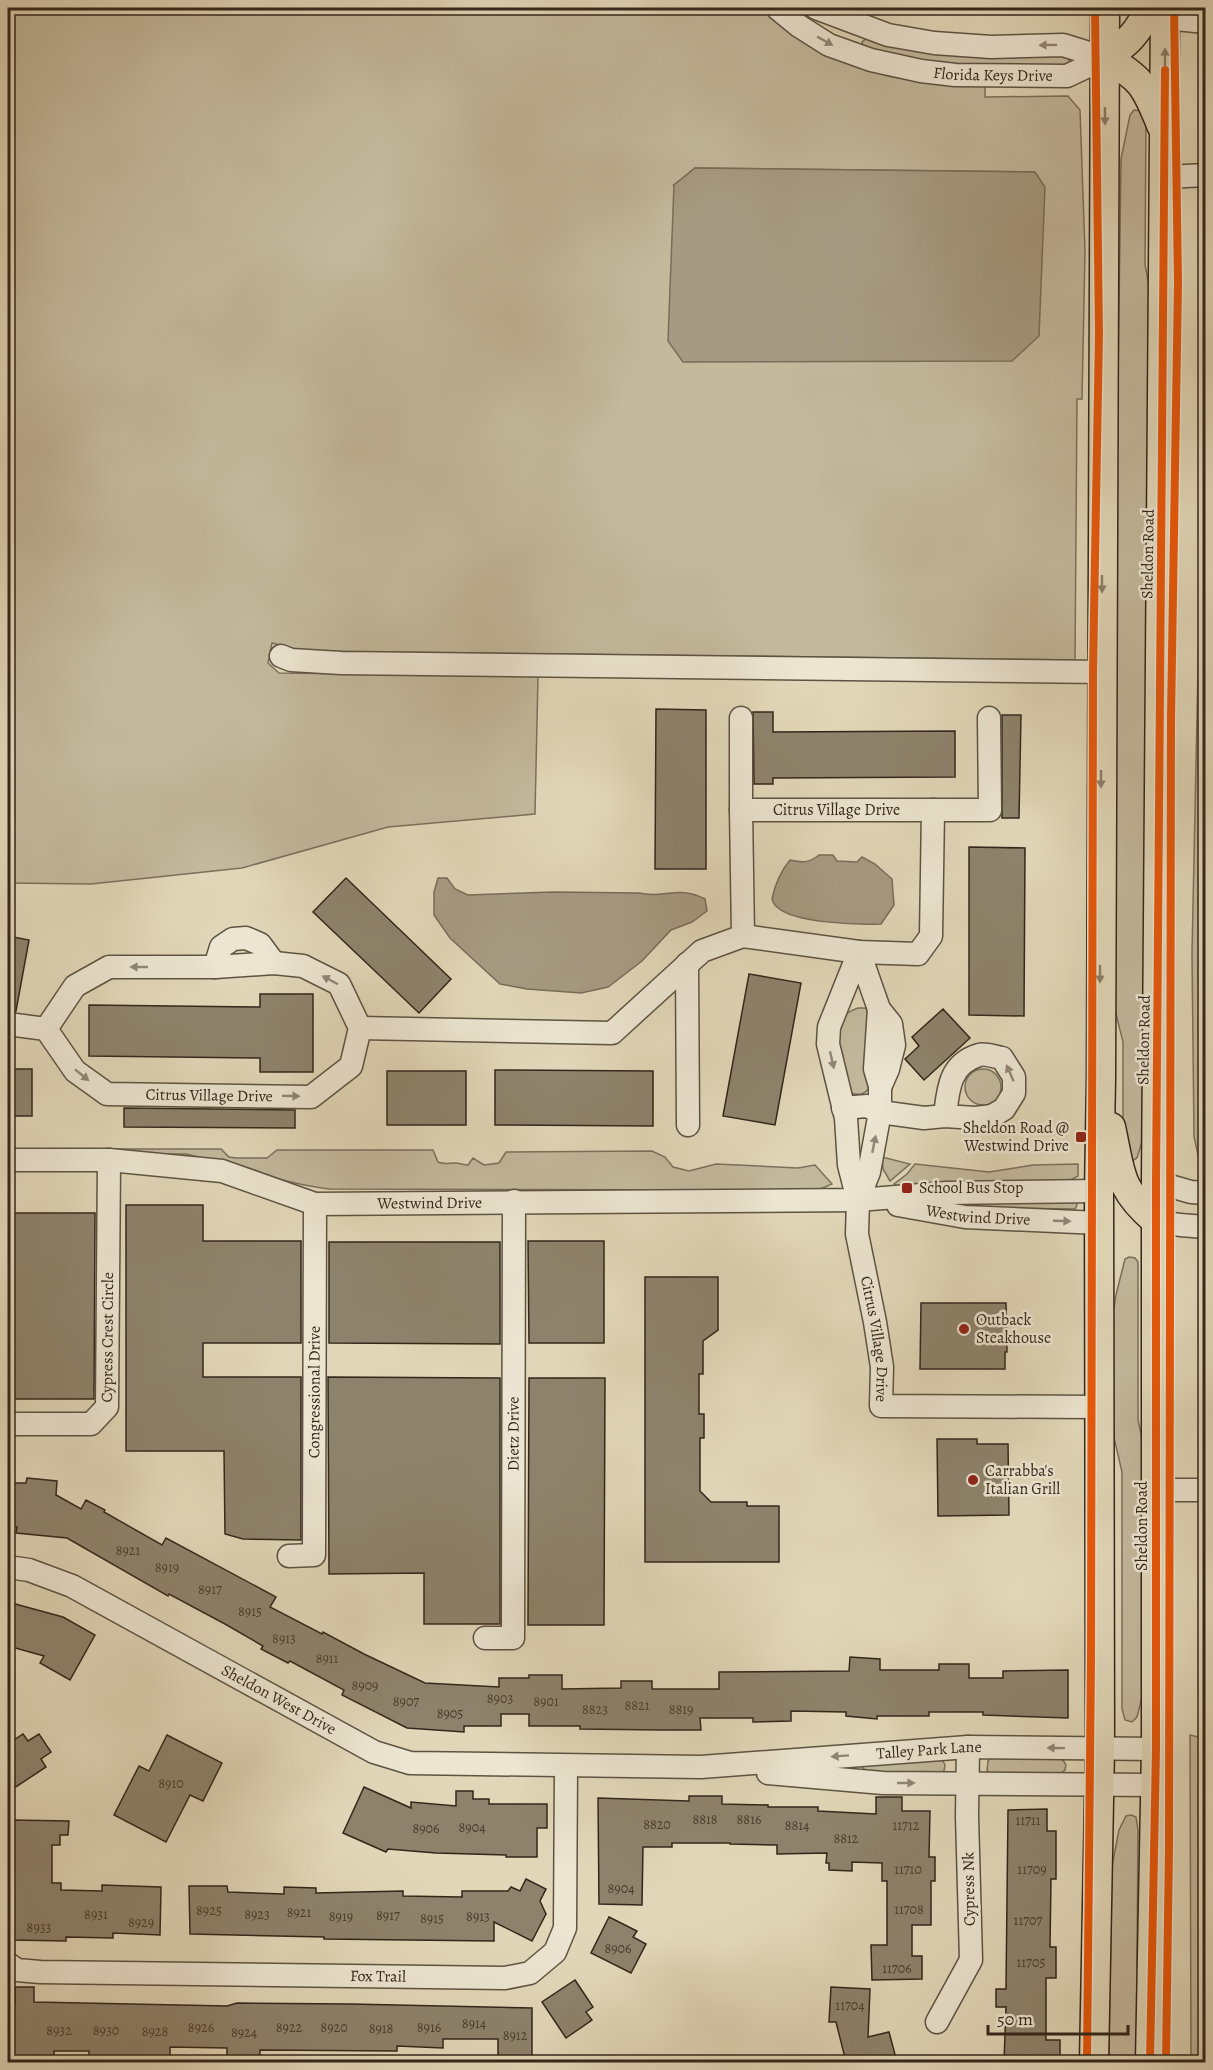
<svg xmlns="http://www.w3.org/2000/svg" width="1213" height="2070" font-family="Alegreya,serif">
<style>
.green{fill:#c3b99d;stroke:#7b705c;stroke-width:1.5;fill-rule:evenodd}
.water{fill:#a69b82;stroke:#786d58;stroke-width:1.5}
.building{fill:#8d836c;stroke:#33271a;stroke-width:1.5}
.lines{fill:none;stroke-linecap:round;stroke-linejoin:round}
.minor-casing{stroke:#5e5342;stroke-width:25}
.major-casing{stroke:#33271a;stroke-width:31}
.minor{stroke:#ece5d1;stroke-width:22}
.major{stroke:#e1d7b8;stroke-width:28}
.cycleway-casing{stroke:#ece5d1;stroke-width:11}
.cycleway{stroke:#e8590c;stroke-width:8}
.oneway{fill:#908676}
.oneway2{fill:#8a7f69}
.poi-dot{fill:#8f2418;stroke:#ece5d1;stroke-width:2}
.labels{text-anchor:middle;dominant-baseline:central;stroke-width:5;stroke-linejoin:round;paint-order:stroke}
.number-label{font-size:14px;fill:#4a3e2e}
.street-label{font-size:16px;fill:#33271a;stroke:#ece5d1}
.poi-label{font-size:16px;fill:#33271a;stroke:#ece5d1;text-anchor:start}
</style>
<rect width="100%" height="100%" fill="#e1d7b8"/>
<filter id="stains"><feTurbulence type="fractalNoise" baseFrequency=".00333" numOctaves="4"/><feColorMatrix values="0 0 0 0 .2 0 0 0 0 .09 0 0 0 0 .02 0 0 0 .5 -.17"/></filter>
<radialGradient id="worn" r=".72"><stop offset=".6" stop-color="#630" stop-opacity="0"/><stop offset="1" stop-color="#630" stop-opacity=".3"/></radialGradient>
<g class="green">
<path d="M8,8H759L789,31L838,59L888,76L941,85H985V97L1068,96L1080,110L1085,251L1082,399H1077L1075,660L304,651L272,643L268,663L279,673L538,676L535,814L388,827L242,868L91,884L8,883ZM695,168L1035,172L674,185Z"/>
<path d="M868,37L1065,54L1069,60L1068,64L1064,66L956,64L918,60L864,47L862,42Z"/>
<path d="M1134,110L1141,111L1146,117L1145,265L1155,316L1144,1135L1137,1158L1132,1161L1123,1153V1042L1113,1002L1114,679L1121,159L1130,115Z"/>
<path d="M1205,337L1206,1177H1203L1194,1137L1192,953Z"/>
<path d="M858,1008H865L870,1011V1087C865,1094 860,1096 851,1093C845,1074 833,1038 842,1019C845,1013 852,1010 858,1008Z"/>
<circle cx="983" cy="1087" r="18"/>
<path d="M8,1149H221L229,1157L236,1158H267L277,1150H433L438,1162C445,1165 448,1163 455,1163C460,1163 463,1165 468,1165L473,1158L484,1165L499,1163L506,1152L652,1151L665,1157L673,1167L689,1171L716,1164L798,1168L815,1165L832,1184L818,1190H806L329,1189C279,1183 234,1164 186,1154H8Z"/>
<path d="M882,1157L910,1164L890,1181L883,1169Z"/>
<path d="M915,1164L989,1172L1033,1165L1078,1164V1176L1067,1182L897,1186L894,1184L907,1174Z"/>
<path d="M1075,1201L1077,1205L1075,1209L984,1208L980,1206V1202Z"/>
<path d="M1129,1257L1135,1258L1138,1262V1420L1147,1460L1145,1686L1137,1717L1132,1722L1125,1720L1122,1709V1472L1112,1429V1319L1116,1295L1125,1259Z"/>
<path d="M1190,1735L1206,1739L1205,2062H1191Z"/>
<path d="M995,1755L1055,1758L1063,1760L1066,1765L1065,1770L1060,1774L990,1775L987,1770L988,1761Z"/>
<path d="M942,1759L945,1765L944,1771L939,1773H868L862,1767L864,1762Z"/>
<path d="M1131,1815L1136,1817L1138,1830L1137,1963L1145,2062H1112L1109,2052L1112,1866L1119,1830L1126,1816Z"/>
</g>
<g class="water">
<path d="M695,168L1035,172L1045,187L1039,336L1012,361L683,362L668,341L674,185Z"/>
<path d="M819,855H833L837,861L857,862L862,857L875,864L892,879L894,905L881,924C858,925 793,923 777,907C774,905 773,902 772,899C775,884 780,872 790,860C802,863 809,863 819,855Z"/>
<path d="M438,878H447L455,889L468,895L554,892L639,893C663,899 679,885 705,899L707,911L692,922L671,930L642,961L608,987L581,993L527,989L500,984L450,938L434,915V892Z"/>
</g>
<g class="building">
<path d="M656,709L706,710V869H655Z"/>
<path d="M753,712H773V732L955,731V777L773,778V784H754Z"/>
<path d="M1002,715H1021L1019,818H1002Z"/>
<path d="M969,847L1025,848L1024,1016L969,1015Z"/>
<path d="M346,878L451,979L419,1013L313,912Z"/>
<path d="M8,936L29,940L16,1011H8Z"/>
<path d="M749,974L801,983L775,1125L723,1116Z"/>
<path d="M260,994H313V1072H260V1058L89,1056V1005L260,1007Z"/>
<path d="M943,1009L970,1038L924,1080L905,1059L919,1046L912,1037Z"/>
<rect x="8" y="1069" width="24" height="47"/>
<path d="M495,1070L653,1071V1126L495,1125Z"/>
<rect x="387" y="1071" width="79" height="54"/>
<path d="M124,1108L295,1110V1128L124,1127Z"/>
<path d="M126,1205H203V1241H301V1343H203V1377H301V1540L243,1539L225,1534L224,1451H126Z"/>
<path d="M8,1213H95L94,1399H8Z"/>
<path d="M528,1241H604V1343H529Z"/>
<path d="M329,1242H500V1344L329,1343Z"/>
<path d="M645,1277H718V1330L703,1341V1374H699V1414H704V1438H700V1491L711,1502H747V1506H779V1562H645Z"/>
<path d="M921,1303H1006L1007,1352H1005V1369H920Z"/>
<path d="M328,1377L500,1378V1624H424V1573L329,1574Z"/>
<path d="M529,1378H605L604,1625H528Z"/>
<path d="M937,1439H977V1444H1008L1009,1515L938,1516Z"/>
<path d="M27,1478L57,1481L56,1495L81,1509L86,1500L105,1510L104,1512L162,1545L166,1538L276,1597L270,1607L322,1634L323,1632L364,1654L425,1683L499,1687V1678H529V1675H562V1689L621,1688V1681H652V1689H719V1672L849,1671L850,1657L880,1659V1670H939V1664H969V1678H1003V1671L1068,1670V1718L983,1715V1712H929V1716H877V1719L846,1716V1712L791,1711V1721L753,1722V1718H700L701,1730H662L580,1729V1726H529V1714H501V1726H464V1732L407,1728L342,1695L344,1690L290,1661L288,1663L261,1649L263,1646L225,1624L169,1594L168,1596L67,1538L16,1533L17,1527H8V1483H26Z"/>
<path d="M8,1602L63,1617L95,1635L70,1680L40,1663L44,1656L8,1646Z"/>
<path d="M23,1734L28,1741L39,1734L51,1752L41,1759L46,1767L8,1792V1744Z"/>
<path d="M167,1735L222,1763L203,1801L190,1795L166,1842L114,1815L139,1766L149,1771Z"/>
<path d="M364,1787L411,1808V1802L456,1806V1791H473V1799H489V1804H547V1828H537V1857H506V1855L436,1853L388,1849L386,1852L343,1833Z"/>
<path d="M689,1796H722V1804L768,1805V1807H818V1811L876,1814V1797H902V1811H930L929,1857H935V1881H931V1925H912V1956H922V1979L872,1980L871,1945H887V1881H882V1863L852,1862V1871L829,1870V1863H826L827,1853L777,1854V1845L730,1844V1843H672V1847H643L642,1905L599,1904L598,1798L689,1801Z"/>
<path d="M1047,1809V1831H1056V1879H1051L1050,1947H1056V1978H1046V2040H1060V2062H1004L1006,2007H996V1989H1006L1008,1810Z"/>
<path d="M11,1820L69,1821L68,1835H60V1845H52V1883H61V1890L102,1891V1885L161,1887L160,1935L113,1933V1938L66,1937V1941L12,1940Z"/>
<path d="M526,1879L546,1889L540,1901L546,1914L532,1941L494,1922V1941L324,1939V1937L190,1934L189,1886H227L228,1892L284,1894V1887L316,1888V1893L403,1891V1896L462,1897V1891H508L511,1887L520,1891Z"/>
<path d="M609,1917L637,1931L633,1937L646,1944L631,1973L591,1953Z"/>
<path d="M575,1980L593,2007L586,2012L592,2020L566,2038L542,2002Z"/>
<path d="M15,1987H34V2002L227,2006L237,2003L351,2004L532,2008V2061H498V2039H443V2048L397,2046V2051L260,2050V2060H227V2048L170,2047V2059L89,2057V2051H54V2058H8V2004H15Z"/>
<path d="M831,1987L870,1989L868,2037L889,2032L897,2062H846L836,2022H829Z"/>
</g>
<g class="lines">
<defs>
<g id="minor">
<path id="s1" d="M777,8L799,26L829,45L871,60L921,71L955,75L1067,76L1105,58"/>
<path d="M816,8L888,35L934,43L991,47L1063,45L1105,58"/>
<path d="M1165,18L1206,22"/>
<path d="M1165,177L1206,175"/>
<path d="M281,656L291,660L341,663L1102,672"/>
<path d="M741,718V810"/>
<path d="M933,810H990L989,718"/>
<path id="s2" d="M859,952L829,1027L828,1044L846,1118L849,1165L858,1200L857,1234L875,1322L882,1367L881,1406L1099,1407"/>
<path d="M859,952L879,1009L891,1024L894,1045L888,1069L881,1085"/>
<path d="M687,964L688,1125"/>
<path d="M215,967L221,947L233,939L246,938L260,944L274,963"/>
<path id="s3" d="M8,1024L46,1029L75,1071L107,1094L311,1097L351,1066L360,1028L339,984L303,966L274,963L215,967H109L75,986L46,1029"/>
<path id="s4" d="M360,1028L612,1033L702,951L743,936L741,810H933L931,936L918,954L859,952L743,936"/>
<path d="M843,1108L867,1106L880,1112L924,1118L945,1116L975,1118L992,1116L1004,1109L1014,1093V1077L1002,1058C995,1057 985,1053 979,1055C949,1064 948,1090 945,1116"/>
<path id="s5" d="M8,1160H109L222,1171L315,1204L858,1200L947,1193L1099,1191"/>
<path d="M1156,1182L1191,1192L1206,1193"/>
<path d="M858,1200L869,1172L880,1112V1086L875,1069L879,1009"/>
<path id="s6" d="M898,1205L965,1217L1099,1223"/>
<path d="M1156,1221L1180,1225L1206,1227"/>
<path id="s7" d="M8,1424H91L107,1407L109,1160"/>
<path d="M1156,1490H1206"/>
<path id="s8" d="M289,1556L314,1555L315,1204"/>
<path id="s9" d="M8,1567L29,1570L72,1586L374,1752L410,1763L701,1767L968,1747L1156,1749"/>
<path id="s10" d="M485,1638H513L514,1201"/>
<path d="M768,1773L883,1783L1156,1785"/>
<path id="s11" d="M8,1964L17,1970L40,1972L505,1978L530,1973L555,1952L565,1928L566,1766"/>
<path d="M937,2022L971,1960L967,1816L968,1747"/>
</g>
<g id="major">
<path d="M1105,58C1141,77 1146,87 1161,125"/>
<path d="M1105,58C1127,44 1139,32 1149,8"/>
<path d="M1111,1127C1121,1173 1118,1189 1156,1221"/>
<path d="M1094,2062L1100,1748L1099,1191L1101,1078L1105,8"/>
<path d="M1150,2062L1156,1749V1182L1165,8"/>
</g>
</defs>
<use href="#minor" class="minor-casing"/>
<use href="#major" class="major-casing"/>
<use href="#minor" class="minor"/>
<use href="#major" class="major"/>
<defs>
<g id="cycleway">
<path d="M1087,2062L1091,1661L1093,672L1099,334L1095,8"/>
<path d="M1150,2062L1156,1749V1182L1165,70"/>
<path d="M1166,2062L1169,1847L1171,718L1178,283L1174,8"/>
</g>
</defs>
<use href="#cycleway" class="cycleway-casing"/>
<use href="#cycleway" class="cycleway"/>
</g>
<defs><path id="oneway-solid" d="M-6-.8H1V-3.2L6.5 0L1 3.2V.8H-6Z" transform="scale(1.5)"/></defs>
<g class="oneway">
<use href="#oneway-solid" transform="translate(825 41) rotate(29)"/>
<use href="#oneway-solid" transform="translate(1048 45) rotate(179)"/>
<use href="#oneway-solid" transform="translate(139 967) rotate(180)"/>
<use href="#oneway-solid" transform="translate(330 980) rotate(-152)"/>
<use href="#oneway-solid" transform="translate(832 1060) rotate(77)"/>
<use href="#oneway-solid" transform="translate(1010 1073) rotate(-114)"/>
<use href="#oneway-solid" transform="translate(82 1075) rotate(39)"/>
<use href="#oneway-solid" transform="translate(291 1096) rotate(1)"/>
<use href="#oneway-solid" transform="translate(874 1144) rotate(-79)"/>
<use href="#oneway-solid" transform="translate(1062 1221) rotate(2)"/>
<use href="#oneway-solid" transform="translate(1056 1748) rotate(-179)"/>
<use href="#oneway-solid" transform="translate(840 1756) rotate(176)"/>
<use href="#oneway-solid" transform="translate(906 1783)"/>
</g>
<g class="oneway2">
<use href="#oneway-solid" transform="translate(1165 57) rotate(-90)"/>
<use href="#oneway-solid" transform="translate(1105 116) rotate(90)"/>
<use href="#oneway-solid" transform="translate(1102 584) rotate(90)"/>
<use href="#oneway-solid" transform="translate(1101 779) rotate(90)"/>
<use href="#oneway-solid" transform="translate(1100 974) rotate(90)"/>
</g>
<g class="poi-dot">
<rect x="1075" y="1131" width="12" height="12" rx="3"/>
<rect x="901" y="1182" width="12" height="12" rx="3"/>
<circle cx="964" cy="1329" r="6"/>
<circle cx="973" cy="1480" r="6"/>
</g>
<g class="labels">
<g class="number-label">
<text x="128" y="1550">8921</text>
<text x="167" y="1567">8919</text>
<text x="210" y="1589">8917</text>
<text x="250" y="1611">8915</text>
<text x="284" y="1638">8913</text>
<text x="327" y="1658">8911</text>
<text x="365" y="1685">8909</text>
<text x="500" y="1698">8903</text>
<text x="406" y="1701">8907</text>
<text x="546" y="1701">8901</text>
<text x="637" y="1705">8821</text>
<text x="595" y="1709">8823</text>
<text x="681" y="1709">8819</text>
<text x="450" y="1713">8905</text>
<text x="171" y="1783">8910</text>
<text x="705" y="1819">8818</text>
<text x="749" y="1819">8816</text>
<text x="1028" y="1820">11711</text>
<text x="657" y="1824">8820</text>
<text x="797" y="1825">8814</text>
<text x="906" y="1825">11712</text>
<text x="472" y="1827">8904</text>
<text x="426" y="1828">8906</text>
<text x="846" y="1838">8812</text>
<text x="908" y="1869">11710</text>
<text x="1032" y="1869">11709</text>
<text x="621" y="1888">8904</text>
<text x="909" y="1909">11708</text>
<text x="209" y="1910">8925</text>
<text x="299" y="1912">8921</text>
<text x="96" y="1914">8931</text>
<text x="257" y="1914">8923</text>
<text x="388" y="1915">8917</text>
<text x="341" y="1916">8919</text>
<text x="478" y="1916">8913</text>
<text x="432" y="1918">8915</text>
<text x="1028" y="1920">11707</text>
<text x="141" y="1922">8929</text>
<text x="39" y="1927">8933</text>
<text x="618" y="1948">8906</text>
<text x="1031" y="1962">11705</text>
<text x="897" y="1968">11706</text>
<text x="850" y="2005">11704</text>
<text x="474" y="2023">8914</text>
<text x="201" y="2027">8926</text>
<text x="289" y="2027">8922</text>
<text x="334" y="2027">8920</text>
<text x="429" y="2027">8916</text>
<text x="381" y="2028">8918</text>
<text x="59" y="2030">8932</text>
<text x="106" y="2030">8930</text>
<text x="155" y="2031">8928</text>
<text x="244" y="2032">8924</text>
<text x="515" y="2035">8912</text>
</g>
<g class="street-label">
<text stroke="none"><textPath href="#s1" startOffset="232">Florida Keys Drive</textPath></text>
<text transform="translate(1148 554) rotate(-89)">Sheldon Road</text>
<text stroke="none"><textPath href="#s4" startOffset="639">Citrus Village Drive</textPath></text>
<text transform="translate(1144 1040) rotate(-89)">Sheldon Road</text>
<text stroke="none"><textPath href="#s3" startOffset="231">Citrus Village Drive</textPath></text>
<text stroke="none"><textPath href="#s5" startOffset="428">Westwind Drive</textPath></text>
<text stroke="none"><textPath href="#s6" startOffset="81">Westwind Drive</textPath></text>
<text stroke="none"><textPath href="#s7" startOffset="176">Cypress Crest Circle</textPath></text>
<text stroke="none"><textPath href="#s2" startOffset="398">Citrus Village Drive</textPath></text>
<text stroke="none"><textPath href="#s8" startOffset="188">Congressional Drive</textPath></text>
<text stroke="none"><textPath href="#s10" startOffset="232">Dietz Drive</textPath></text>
<text transform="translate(1142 1526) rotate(-90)">Sheldon Road</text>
<text stroke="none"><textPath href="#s9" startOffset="303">Sheldon West Drive</textPath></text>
<text stroke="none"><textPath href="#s9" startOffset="969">Talley Park Lane</textPath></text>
<text transform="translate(969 1889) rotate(-91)">Cypress Nk</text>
<text stroke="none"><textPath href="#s11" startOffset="372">Fox Trail</textPath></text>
</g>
<g class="poi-label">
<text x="1069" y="1128" text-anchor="end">Sheldon Road @<tspan x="1069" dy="18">Westwind Drive</tspan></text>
<text x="919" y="1188">School Bus Stop</text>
<text x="976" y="1320">Outback<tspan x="976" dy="18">Steakhouse</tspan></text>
<text x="985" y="1471">Carrabba's<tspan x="985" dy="18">Italian Grill</tspan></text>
</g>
</g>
<rect width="1213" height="2070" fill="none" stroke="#e1d7b8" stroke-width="30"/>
<rect x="9" y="9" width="1195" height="2052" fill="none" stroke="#33271a" stroke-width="3"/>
<rect x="15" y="15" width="1183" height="2040" fill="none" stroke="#33271a" stroke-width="1.5"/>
<path d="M988 2025v9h140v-9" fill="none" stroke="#33271a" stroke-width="3"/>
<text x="997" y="2025" font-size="18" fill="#33271a" stroke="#ece5d1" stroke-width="4.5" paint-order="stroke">50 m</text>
<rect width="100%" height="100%" filter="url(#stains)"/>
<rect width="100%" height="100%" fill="url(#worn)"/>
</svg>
